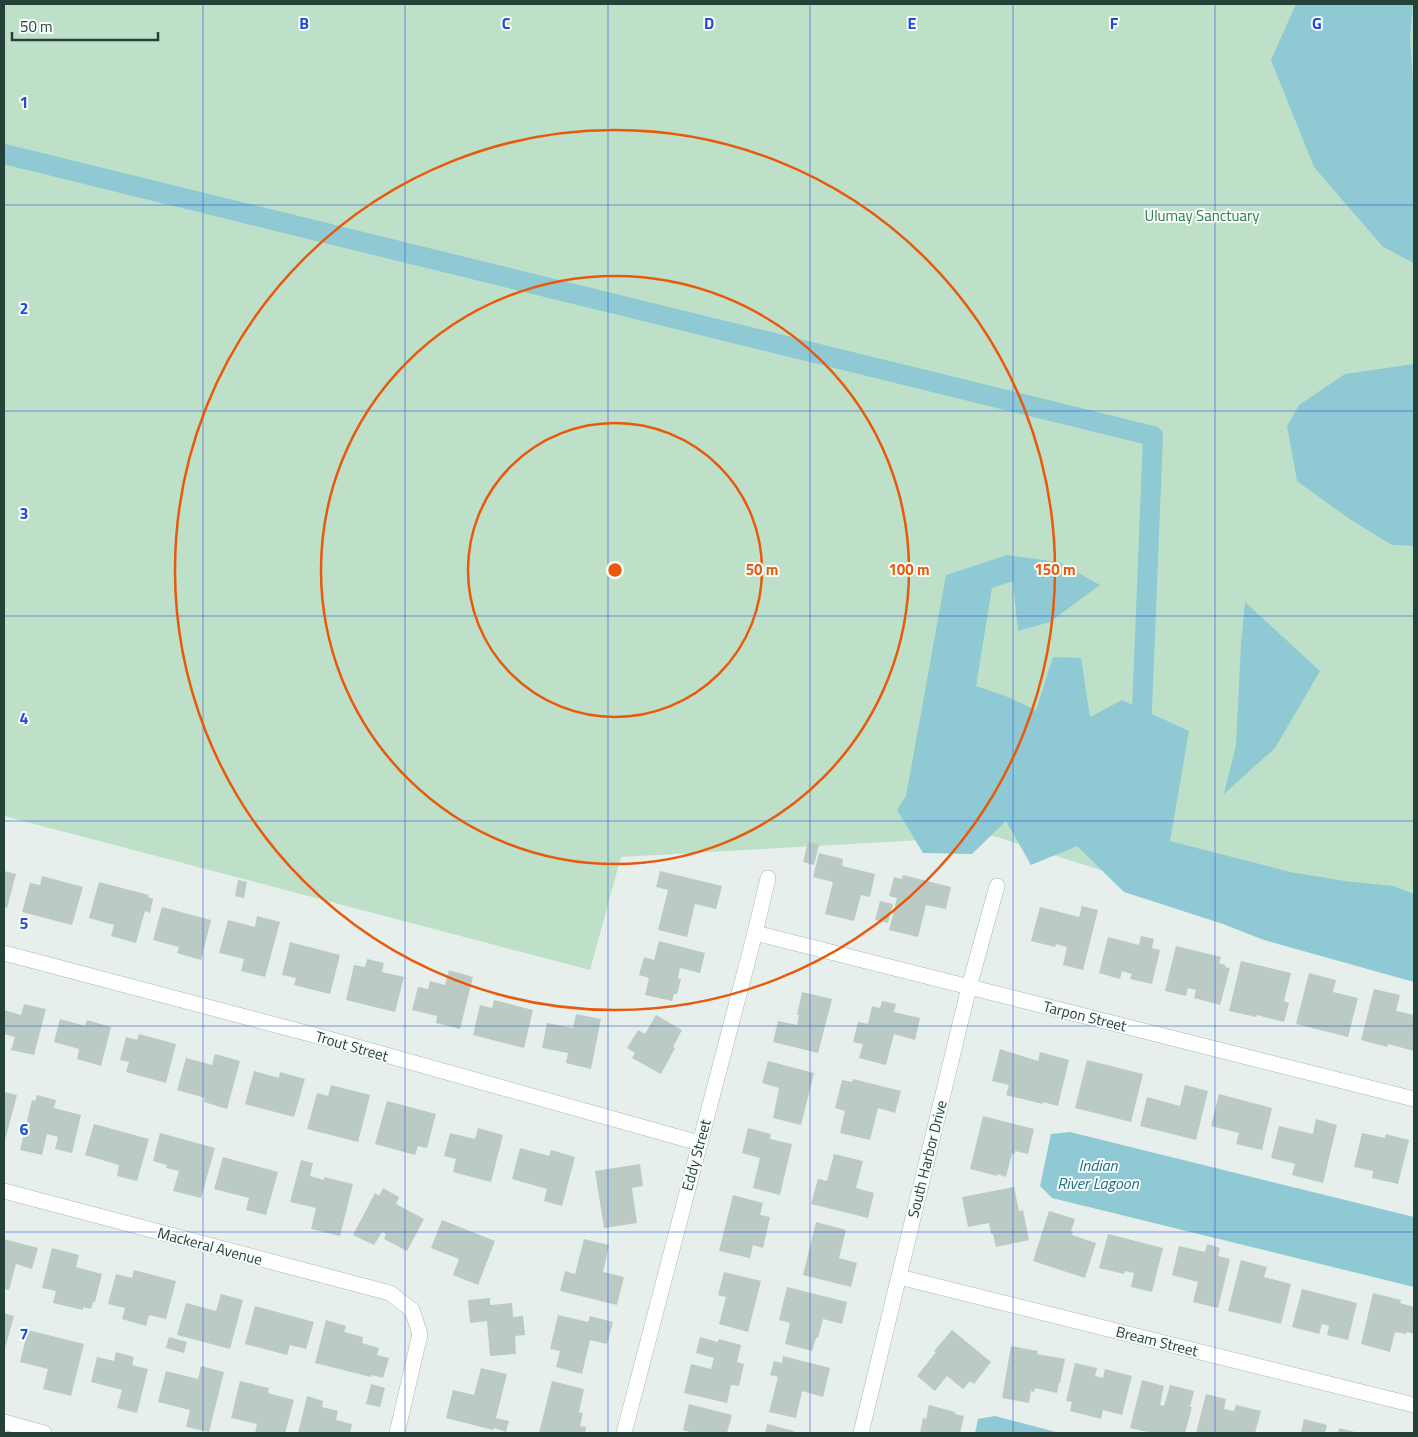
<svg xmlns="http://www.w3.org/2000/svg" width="1418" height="1437" font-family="'Titillium Web',sans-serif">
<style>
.green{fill:#bfe0c8}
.water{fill:#8ec9d4}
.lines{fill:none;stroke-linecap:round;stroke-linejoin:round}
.canal{stroke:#8ec9d4;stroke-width:20}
.building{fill:#bbcac4}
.minor-casing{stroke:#a8b8b2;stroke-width:16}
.minor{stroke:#fff;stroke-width:15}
.grid{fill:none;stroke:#1d4ed8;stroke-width:1;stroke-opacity:0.55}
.ring{fill:none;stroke:#e8590c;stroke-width:2.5}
.labels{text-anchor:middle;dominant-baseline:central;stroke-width:4;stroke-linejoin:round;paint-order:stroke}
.park-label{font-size:15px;fill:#2d7a4b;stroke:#f7fbf9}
.street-label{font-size:15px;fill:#24423a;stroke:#f7fbf9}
.water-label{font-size:16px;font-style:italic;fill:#1c6f80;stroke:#f7fbf9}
.grid-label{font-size:16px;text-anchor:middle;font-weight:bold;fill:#1d4ed8;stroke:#f7fbf9;stroke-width:4;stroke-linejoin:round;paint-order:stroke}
.centre{fill:#e8590c;stroke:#f7fbf9;stroke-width:2.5}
.ring-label{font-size:15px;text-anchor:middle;font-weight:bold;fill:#e8590c;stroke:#f7fbf9;stroke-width:4;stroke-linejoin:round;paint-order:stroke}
</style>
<rect width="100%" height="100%" fill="#e6efeb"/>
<path class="green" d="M4,4H1414V971L994,836L621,857L590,970L4,816Z"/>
<g class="water">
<path d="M1296,4H1413L1410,38L1414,96V263L1383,247L1314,167L1271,60Z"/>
<path d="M1414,364V546L1392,545L1348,518L1297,481L1287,426L1299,405L1345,374Z"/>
<path d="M1007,555L1059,562L1100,585L1050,622L1018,631L1013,581L992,588L976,686L1008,697L1036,710L1053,657L1081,658L1090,717L1122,700L1189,731L1170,841L1290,872L1345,881L1393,886L1414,894V982L1264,940L1223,924L1124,892L1077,846L1031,865L1006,821L972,854L923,853L897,810L906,796L946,575Z"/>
<path d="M1245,602L1320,671L1275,748L1224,794L1236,745L1241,644Z"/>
<path d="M1070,1132L1414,1217V1287L1052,1198L1040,1186L1051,1134Z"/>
<path d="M995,1416L1060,1433H975L978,1419Z"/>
</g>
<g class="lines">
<path class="canal" d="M4,154L1153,436L1141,735"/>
</g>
<g class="building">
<path d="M808,842L819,845L814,865L803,862Z"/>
<path d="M819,853L843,859L842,866L875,874L870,897L861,895L854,921L825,914L833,882L813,877Z"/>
<path d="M4,871L16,874L7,908L4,907Z"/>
<path d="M660,871L722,886L716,909L695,904L687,937L658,930L668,890L656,887Z"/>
<path d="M903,875L951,887L946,909L926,905L918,937L889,930L897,898L889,896L894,877L902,879Z"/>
<path d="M42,876L83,887L72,925L22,912L30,883L40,885Z"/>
<path d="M238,880L247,882L244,898L235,896Z"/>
<path d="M99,882L149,895L148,897L153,899L150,913L145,911L136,943L111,936L114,925L89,918Z"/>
<path d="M880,901L893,904L888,923L875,920Z"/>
<path d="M1082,906L1098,910L1083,970L1063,965L1067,947L1056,944L1055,947L1031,941L1040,907L1079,917Z"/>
<path d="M162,907L211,920L201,960L177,953L179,947L153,940Z"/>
<path d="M257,916L280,922L265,977L241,971L244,959L219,953L228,920L255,927Z"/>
<path d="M1141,936L1154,939L1152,948L1160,950L1152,984L1130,979L1132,974L1122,971L1120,979L1099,973L1108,937L1139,945Z"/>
<path d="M659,941L705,953L700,973L680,968L678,978L681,979L677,994H674L672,1001L645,995L649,978L639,975L644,957L654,960Z"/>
<path d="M290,942L340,955L330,994L294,985L296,978L282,975Z"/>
<path d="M1176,946L1221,957L1219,963L1225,965V967L1230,968L1220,1005L1194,998L1196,990L1188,988L1186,996L1165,991Z"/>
<path d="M367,959L384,963L382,972L404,977L395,1012L346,1000L354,965L365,967Z"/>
<path d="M1241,961L1291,973L1284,1001L1289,1003L1284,1022L1257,1015L1256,1017L1229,1011Z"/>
<path d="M449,970L473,977L460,1029L436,1023L437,1016L412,1010L418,987L428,989L430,981L445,985Z"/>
<path d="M1309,973L1336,980L1333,992L1358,998L1348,1037L1296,1024Z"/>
<path d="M1374,989L1400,995L1396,1011L1414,1015V1051L1388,1044L1387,1047L1361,1040Z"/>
<path d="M802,992L832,999L818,1053L773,1042L778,1021L797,1025L799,1015H797Z"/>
<path d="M494,1000L533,1010L524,1048L473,1035L480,1005L492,1008Z"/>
<path d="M882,1001L896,1004L894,1012L920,1018L915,1040L894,1034L886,1065L859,1058L863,1044L853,1042L858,1022L868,1024L872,1006L880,1008Z"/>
<path d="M24,1004L46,1009L34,1055L11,1050L15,1037L4,1034V1010L21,1015Z"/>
<path d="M576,1014L601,1019L591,1069L566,1063L568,1053L542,1048L547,1023L573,1028Z"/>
<path d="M656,1015L682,1030L673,1047L675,1048L661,1074L632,1058L635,1053L627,1048L638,1030L645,1034Z"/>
<path d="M60,1019L85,1026L87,1020L111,1027L101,1066L77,1059L79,1049L54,1042Z"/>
<path d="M139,1034L176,1044L166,1083L126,1072L129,1062L120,1060L126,1037L137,1040Z"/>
<path d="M1000,1049L1038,1061L1040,1052L1069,1060L1058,1106L1043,1102V1104L1006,1095L1009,1085L992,1081Z"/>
<path d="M215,1054L240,1061L227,1109L204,1102L205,1098L177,1090L186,1058L212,1065Z"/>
<path d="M1087,1060L1143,1074L1131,1122L1075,1108Z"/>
<path d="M768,1061L814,1073L801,1125L773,1118L779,1088L762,1083Z"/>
<path d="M254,1071L279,1078L280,1072L305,1079L294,1117L245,1104Z"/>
<path d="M853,1079L901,1091L895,1113L878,1108L870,1140L840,1133L845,1111L835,1108L842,1080L852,1082Z"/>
<path d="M331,1085L370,1095L358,1142L307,1129L317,1093L328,1096Z"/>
<path d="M1185,1085L1208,1091L1196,1140L1140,1126L1147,1097L1180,1106Z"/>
<path d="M4,1092L17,1095L4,1144Z"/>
<path d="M1219,1094L1272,1108L1262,1150L1236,1144L1239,1133L1211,1126Z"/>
<path d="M37,1095L56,1100L54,1108L81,1115L72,1153L55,1149L58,1137L47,1134L42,1155L20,1150L32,1100L35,1101Z"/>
<path d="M387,1101L436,1114L427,1148L418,1146L415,1155L375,1144Z"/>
<path d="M983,1116L1034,1129L1028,1154L1015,1151V1154L1012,1153L1006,1177L997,1174V1176L970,1169Z"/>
<path d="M1316,1119L1337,1125L1323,1183L1292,1175L1295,1164L1271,1158L1279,1126L1313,1134Z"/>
<path d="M94,1124L149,1139L137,1181L117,1176L119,1165L85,1155Z"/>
<path d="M478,1128L503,1135L491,1182L453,1172L456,1159L444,1156L450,1133L475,1139Z"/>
<path d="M748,1128L771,1134L770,1139L792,1144L780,1195L753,1188L760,1158L742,1153Z"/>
<path d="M160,1133L215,1148L201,1198L173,1191L179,1171L166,1168L167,1165L153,1161Z"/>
<path d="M1362,1133L1385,1138L1386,1134L1409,1140L1398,1184L1372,1178L1373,1171L1354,1167Z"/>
<path d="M520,1148L549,1156L551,1150L575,1157L562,1206L544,1201L547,1189L512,1179Z"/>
<path d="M834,1154L863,1161L856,1188L874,1193L868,1218L811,1204L818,1179L827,1181Z"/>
<path d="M223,1157L278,1172L266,1215L246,1210L249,1198L214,1189Z"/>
<path d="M301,1160L313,1163L310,1176L324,1180V1177L353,1184L340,1236L311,1229L316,1208L290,1202Z"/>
<path d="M640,1164L643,1186L632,1188L637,1223L604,1228L595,1171Z"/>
<path d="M1014,1187L1019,1211L1023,1210L1029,1240L996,1247L993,1234H991L989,1223L968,1227L962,1197Z"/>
<path d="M383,1188L399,1197L396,1204L424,1219L407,1251L384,1239L386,1234L382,1232L374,1245L353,1235L375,1193L379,1196Z"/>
<path d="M733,1195L763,1203L760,1215L770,1217L763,1248L753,1245L750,1258L719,1251Z"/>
<path d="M1049,1211L1075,1219L1071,1231L1073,1232L1072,1235L1096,1243L1085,1278L1033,1261Z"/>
<path d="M442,1220L495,1241L478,1285L453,1275L459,1259L431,1248Z"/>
<path d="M816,1222L846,1230L839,1258L857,1263L851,1287L803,1275Z"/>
<path d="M1108,1234L1163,1248L1152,1292L1131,1287L1134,1273L1125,1271L1124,1274L1099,1268Z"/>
<path d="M4,1239L38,1248L32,1269L16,1264L9,1290L4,1289Z"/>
<path d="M584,1239L609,1245L603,1272L624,1277L617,1305L560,1291L565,1271L575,1274Z"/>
<path d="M1207,1244L1220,1248L1218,1256L1230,1259L1218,1308L1193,1302L1198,1282L1172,1275L1179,1246L1205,1252Z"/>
<path d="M52,1248L79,1255L76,1267L102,1274L95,1302H93L91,1309L83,1307V1310L53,1303L56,1291L42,1288Z"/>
<path d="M1241,1260L1267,1267L1264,1277L1291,1284L1281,1324L1228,1311Z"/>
<path d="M134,1270L176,1281L166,1319L149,1315L146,1326L122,1319L125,1308L108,1304L116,1274L132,1278Z"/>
<path d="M724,1272L761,1281L748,1332L719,1324L726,1297L718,1295Z"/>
<path d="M787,1287L847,1302L842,1324L823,1319L818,1338H816L812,1351L785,1344L790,1323L779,1320Z"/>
<path d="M1302,1289L1357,1303L1348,1340L1327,1335L1329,1326L1322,1324L1319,1334L1292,1327Z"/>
<path d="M1373,1293L1401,1300L1400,1303L1414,1307V1334L1407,1332L1406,1334L1395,1332L1390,1352L1361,1344Z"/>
<path d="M221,1294L243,1300L230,1349L177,1335L186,1303L216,1311Z"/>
<path d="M490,1298V1305L512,1303L513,1317L523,1316L525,1335L515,1336L516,1354L490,1356L487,1321L470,1323L468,1300Z"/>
<path d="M255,1306L314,1322L306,1349L290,1345L287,1355L245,1344Z"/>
<path d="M4,1313L14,1316L4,1352Z"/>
<path d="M558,1315L588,1322L590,1316L613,1322L607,1344L590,1340L582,1374L556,1367L560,1351L550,1349Z"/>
<path d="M326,1320L346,1326L344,1332L363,1337L362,1343L379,1348L377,1355L389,1358L383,1378L372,1375L371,1377L315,1363Z"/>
<path d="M28,1330L84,1344L71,1396L43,1389L48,1369L20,1362Z"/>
<path d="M952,1330L991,1362L974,1384L970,1381L963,1389L947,1376L935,1391L917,1376L936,1352L934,1351Z"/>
<path d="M169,1337L187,1342L184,1353L166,1348Z"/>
<path d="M700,1337L718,1342L719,1339L741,1345L737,1362L744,1364L739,1386L731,1385L727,1403L684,1393L691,1364L711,1369L714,1358L696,1353Z"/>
<path d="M1011,1346L1038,1351L1037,1354L1065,1359L1060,1383H1059L1057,1393L1035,1388L1034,1392L1031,1391L1029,1403L1002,1398Z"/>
<path d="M116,1352L134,1357L132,1365L148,1369L137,1413L117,1408L122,1390L91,1382L97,1357L114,1361Z"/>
<path d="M783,1356L830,1368L823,1397L802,1391L796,1418L769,1412L778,1377L770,1375L774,1361L782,1363Z"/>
<path d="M1075,1363L1097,1368L1095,1376L1103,1378L1105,1369L1132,1376L1122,1415L1103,1410L1101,1419L1070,1411L1072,1402L1066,1401Z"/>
<path d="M201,1366L224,1372L209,1432L186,1427L190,1410L158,1402L166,1371L198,1379Z"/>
<path d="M481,1368L507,1374L496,1418L509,1421L506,1432L494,1428L493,1430L446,1418L453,1390L474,1395Z"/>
<path d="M1142,1380L1164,1386L1160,1405L1164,1406L1170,1385L1194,1391L1190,1407H1192L1185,1433H1152L1130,1428Z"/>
<path d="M240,1381L269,1388L268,1393L294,1400L285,1433H255L257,1424L231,1418Z"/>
<path d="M552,1381L584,1389L579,1412L583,1413L580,1426L586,1427L585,1433H539Z"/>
<path d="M371,1384L385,1388L380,1407L366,1404Z"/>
<path d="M1206,1394L1226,1399L1224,1409L1234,1411L1236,1405L1261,1411L1255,1433H1196Z"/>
<path d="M307,1396L323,1401L322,1407L338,1411L336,1420L352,1424L350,1433H298Z"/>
<path d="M689,1404L732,1415L727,1433H690V1432L683,1430Z"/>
<path d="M929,1405L955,1412V1414L964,1416L960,1433H920L923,1418L926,1419Z"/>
<path d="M1304,1419L1327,1425L1325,1433H1301Z"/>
<path d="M767,1424L794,1431V1433H765Z"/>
<path d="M1339,1428L1359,1433H1338Z"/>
</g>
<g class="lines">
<defs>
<g id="minor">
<path d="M755,933L1414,1099"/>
<path d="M4,953L329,1039L699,1143"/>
<path d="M4,1191L390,1293L412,1310L420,1334L397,1433"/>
<path d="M899,1277L1414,1405"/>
<path d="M4,1422L44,1433"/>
<path d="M624,1433L755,933L768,878"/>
<path d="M861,1433L969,987L997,886"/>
</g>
</defs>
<use href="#minor" class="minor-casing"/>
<use href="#minor" class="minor"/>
</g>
<path class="grid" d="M203,4V1433M405,4V1433M608,4V1433M810,4V1433M1013,4V1433M1215,4V1433M4,205H1414M4,411H1414M4,616H1414M4,821H1414M4,1026H1414M4,1232H1414"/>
<g class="ring">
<circle cx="615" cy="570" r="147"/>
<circle cx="615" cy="570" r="294"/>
<circle cx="615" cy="570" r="440"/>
</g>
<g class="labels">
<g class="park-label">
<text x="1202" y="215">Ulumay Sanctuary</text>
</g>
<g class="street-label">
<text transform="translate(1085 1016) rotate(14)">Tarpon Street</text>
<text transform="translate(352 1046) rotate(16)">Trout Street</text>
<text transform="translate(696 1155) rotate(-75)">Eddy Street</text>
<text transform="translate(927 1159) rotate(-76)">South Harbor Drive</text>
<text transform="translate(210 1246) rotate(15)">Mackeral Avenue</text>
<text transform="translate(1157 1341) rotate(14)">Bream Street</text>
</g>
<g class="water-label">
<text x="1098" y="1165">Indian<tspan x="1098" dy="18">River Lagoon</tspan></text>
</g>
</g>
<g class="grid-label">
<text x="304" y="29">B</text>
<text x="506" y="29">C</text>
<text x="709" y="29">D</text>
<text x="912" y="29">E</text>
<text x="1114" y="29">F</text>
<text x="1317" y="29">G</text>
<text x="24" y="108">1</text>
<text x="24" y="314">2</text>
<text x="24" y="519">3</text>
<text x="24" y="724">4</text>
<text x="24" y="929">5</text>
<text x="24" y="1135">6</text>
<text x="24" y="1340">7</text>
</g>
<circle cx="615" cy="570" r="8" class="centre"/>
<g class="ring-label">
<text x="762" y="575">50 m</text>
<text x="909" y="575">100 m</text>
<text x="1055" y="575">150 m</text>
</g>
<rect width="1418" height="1437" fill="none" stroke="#24423a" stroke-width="10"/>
<path d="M12 32v8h146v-8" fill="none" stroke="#24423a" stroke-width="2.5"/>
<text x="20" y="32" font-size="15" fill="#24423a" stroke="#f7fbf9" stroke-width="4" paint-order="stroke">50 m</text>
</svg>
